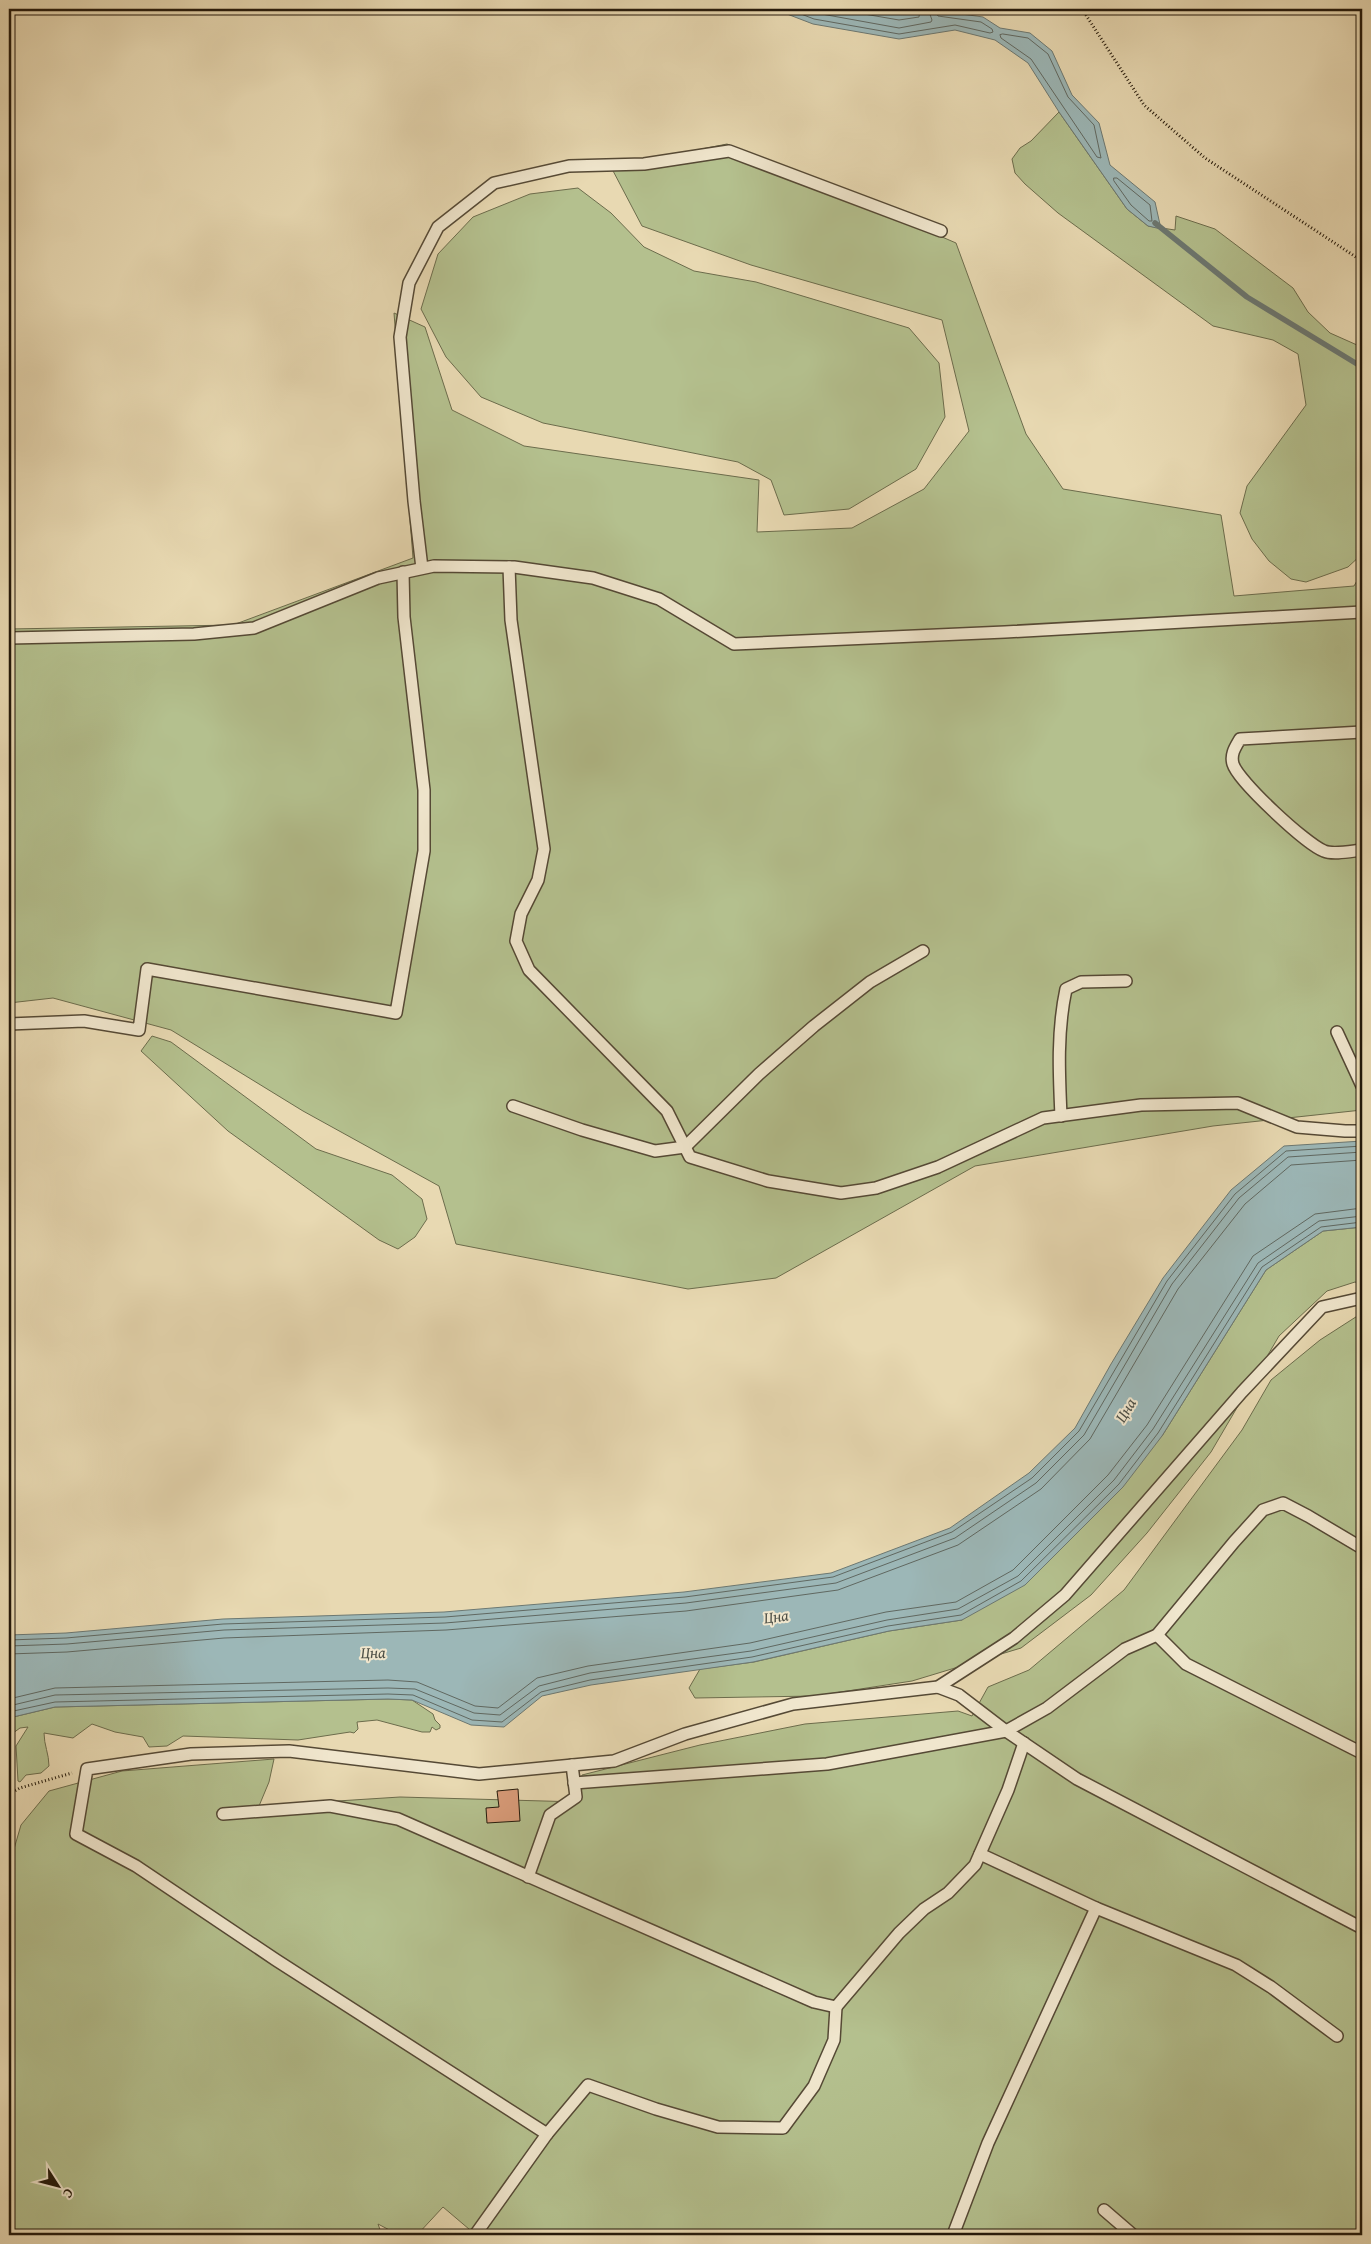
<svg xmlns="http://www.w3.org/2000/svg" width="1371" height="2244" font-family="'Gentium Book Plus',serif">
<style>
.green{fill:#b4c08e;stroke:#6c6c4c}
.water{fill:#9cb7b7;stroke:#6c7872}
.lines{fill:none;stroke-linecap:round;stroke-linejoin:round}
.shore{stroke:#606861;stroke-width:1}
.stream{stroke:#6c7872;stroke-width:5.5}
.building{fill:#da9c7a;stroke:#24190b}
.service-casing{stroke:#554935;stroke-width:14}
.path{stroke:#24190b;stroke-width:3;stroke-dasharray:1 2.5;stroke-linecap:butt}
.service{stroke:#f0e6cd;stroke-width:11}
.labels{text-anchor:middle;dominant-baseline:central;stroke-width:4;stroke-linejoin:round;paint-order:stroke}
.water-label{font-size:16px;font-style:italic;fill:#4e5047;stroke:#f0e6cd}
</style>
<rect width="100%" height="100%" fill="#e8d9b2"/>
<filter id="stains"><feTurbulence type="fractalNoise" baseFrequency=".004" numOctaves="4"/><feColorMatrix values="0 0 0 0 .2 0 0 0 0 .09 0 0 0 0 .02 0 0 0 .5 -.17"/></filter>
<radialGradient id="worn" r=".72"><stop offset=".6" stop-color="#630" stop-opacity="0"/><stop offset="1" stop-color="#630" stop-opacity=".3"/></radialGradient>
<g class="green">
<path d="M1059,112L1127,209L1148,226L1175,230L1176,216L1215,229L1293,288L1308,312L1330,333L1357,345H1362V554L1348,567L1306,582L1291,579L1269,561L1252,539L1240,513L1247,486L1306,405L1298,354L1273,340L1213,326L1058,213L1025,184L1015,173L1012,159L1020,148L1031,141Z"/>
<path d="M727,144L956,243L1026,434L1063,489L1221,515L1234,596L1354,586L1362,572V1110L1213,1126L975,1166L776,1278L688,1289L456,1244L439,1186L303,1111L171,1030L53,998L9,1003V629L233,625L413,558L394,313L425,327L452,410L524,446L759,480L757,532L852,528L924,489L969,431L942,320L751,265L642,226L611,167Z"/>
<path d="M578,188L611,213L644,247L694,271L756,282L909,328L939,363L945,417L916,469L849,509L784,515L771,480L738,462L543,423L481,397L446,357L421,309L438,254L473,217L530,194Z"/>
<path d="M152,1036L171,1042L316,1149L392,1175L422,1199L427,1219L415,1237L398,1249L379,1240L228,1131L141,1051Z"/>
<path d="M1362,1227V1284L1355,1282L1327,1291L1279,1336L1211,1452L1147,1533L1091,1595L1021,1648L912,1681L815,1696L695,1698L689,1688L700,1669L754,1662L889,1631L962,1620L1162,1436L1266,1270L1323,1231Z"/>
<path d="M1362,1313V2235H476L443,2207L417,2235H399L378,2224L382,2235H9V1866L21,1825L49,1791L122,1771L274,1759L269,1782L259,1806L400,1797L580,1802L582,1775L700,1745L805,1724L958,1711L972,1716L988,1687L1029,1670L1124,1590L1242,1430L1271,1380L1320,1340Z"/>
<path d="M388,1699L412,1700L433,1714L435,1720L440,1725V1728L436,1730L432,1727L430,1732H422L377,1720L357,1722L358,1729L354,1733L350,1732L298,1740L183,1736L167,1746L149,1747L143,1737L115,1732L92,1724L73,1738L44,1733C44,1745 49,1754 49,1766L41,1773L26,1775L20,1782L18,1781L16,1746L28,1727L20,1728L9,1736V1718L55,1707Z"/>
</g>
<g class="water">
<path d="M780,9H926L983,17L1000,28L1030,33L1052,51L1072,95L1099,123L1110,165L1155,202L1161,229L1148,226L1127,209L1059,112L1028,63L995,40L955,30L899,39L813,24L787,14Z"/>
<path d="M1362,1141V1227L1323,1231L1266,1270L1162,1436L1123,1487L1025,1585L962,1620L889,1631L753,1662L591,1685L542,1696L504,1727L471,1725L412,1700L388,1699L55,1707L9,1718V1635L66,1633L223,1619L444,1612L684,1592L831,1573L950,1528L1029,1473L1075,1428L1111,1364L1163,1278L1231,1190L1284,1146Z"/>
</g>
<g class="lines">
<g class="shore">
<path d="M788,9L814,19L899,34L955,25L990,33L993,32L992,29L981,22L938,16L934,9"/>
<path d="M804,9L816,13L899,28L931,22L932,20L928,9"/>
<path d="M835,9L899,20L919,17L920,9"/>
<path d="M1003,34L1028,38L1048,54L1068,97L1094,125L1101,158L1097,157L1031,59L1001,38L1000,35Z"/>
<path d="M1114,178H1117L1150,205L1152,221H1149L1131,205L1114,181Z"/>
<path d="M9,1640L66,1638L223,1624L445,1617L685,1597L833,1577L952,1532L1032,1478L1079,1431L1167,1281L1235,1194L1286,1151L1362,1146"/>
<path d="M9,1646L67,1644L224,1630L445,1623L686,1603L836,1583L955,1538L1036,1483L1084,1435L1172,1284L1239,1198L1288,1157L1362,1152"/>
<path d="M9,1654L67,1652L224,1638L446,1630L686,1611L838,1590L958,1545L1041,1489L1090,1439L1178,1289L1245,1204L1291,1165L1362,1160"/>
<path d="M9,1699L55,1688L388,1680L417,1682L475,1706L498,1708L537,1678L588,1666L750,1643L886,1612L956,1602L1013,1570L1108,1475L1147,1425L1253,1256L1315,1214L1362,1208"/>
<path d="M9,1706L55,1695L388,1688L415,1689L474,1713L500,1715L539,1686L590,1673L751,1651L887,1620L958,1609L1018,1576L1114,1480L1153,1429L1258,1263L1319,1221L1362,1216"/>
<path d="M9,1712L55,1702L388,1694L413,1695L472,1720L502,1722L541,1692L590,1680L752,1657L888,1626L961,1615L1021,1581L1119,1484L1158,1433L1262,1267L1321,1227L1362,1222"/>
</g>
<path class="stream" d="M1155,223L1247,297L1362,367"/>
</g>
<path class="building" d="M518,1789L520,1821L487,1823L486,1808L499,1807L497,1791Z"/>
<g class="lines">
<defs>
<g id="service">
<path d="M509,567L511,620L544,849L538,880L521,914L516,941L529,970L667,1111L690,1157L768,1181L841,1193L876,1188L938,1167L1043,1118L1141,1105L1238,1103L1297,1127L1345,1131H1362"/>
<path d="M422,568L414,501L400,337L409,283L438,227L494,183L569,166L644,164L729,151L941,231"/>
<path d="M9,638L194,634L254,628L378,578L434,566L514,567L593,578L659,599L734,644L1005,632L1362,612"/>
<path d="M1362,732L1240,739C1236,746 1230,754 1233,764C1238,781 1306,844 1324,851C1333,855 1352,851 1362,850"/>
<path d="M9,1024L84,1021L139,1030L147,969L396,1013L424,851V790L404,617L403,572"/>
<path d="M1337,1032L1362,1086"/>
<path d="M513,1106L582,1130L655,1151L685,1147L759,1074L814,1026L870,982L923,951"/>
<path d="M1061,1116C1059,1073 1057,1031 1066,989L1081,982L1126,981"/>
<path d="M1157,1635L1186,1664L1362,1753"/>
<path d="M938,1687L959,1695L1006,1731L1077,1779L1362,1928"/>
<path d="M574,1783L827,1764L1006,1731L1047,1708L1125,1649L1157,1635L1234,1542L1263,1510L1283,1503L1308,1516L1362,1548"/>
<path d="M223,1814L330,1806L398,1819L814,2002L836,2007L899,1933L924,1909L948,1893L975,1865L1008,1790L1024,1743"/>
<path d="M980,1854L1096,1908L1236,1965L1271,1987L1337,2036"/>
<path d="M528,1877L550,1815L576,1797L572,1765"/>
<path d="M547,2134L588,2085L656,2109L718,2127L783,2128L814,2086L834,2040L836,2007"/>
<path d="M1104,2210L1133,2235"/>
<path d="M475,2235L547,2134L276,1960L136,1866L76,1834L87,1769L191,1754L289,1751L479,1774L614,1761L685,1734L793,1704L938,1687L1014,1638L1065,1595L1242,1392L1322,1307L1362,1298"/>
<path d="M953,2235L988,2143L1096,1908"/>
</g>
</defs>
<use href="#service" class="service-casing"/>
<g class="path">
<path d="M1082,9L1144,105L1205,158L1362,261"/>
<path d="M9,1794L20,1788L72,1773"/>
</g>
<use href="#service" class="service"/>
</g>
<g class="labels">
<g class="water-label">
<text transform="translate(1125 1410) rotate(-59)">Цна</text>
<text transform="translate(776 1616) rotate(-7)">Цна</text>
<text transform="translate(373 1652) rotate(-1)">Цна</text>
</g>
</g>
<rect width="1371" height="2244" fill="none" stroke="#e8d9b2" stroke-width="30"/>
<rect x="10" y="10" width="1351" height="2224" fill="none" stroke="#24190b" stroke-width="2.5"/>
<rect x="15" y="15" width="1341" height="2214" fill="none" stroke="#24190b"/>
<g transform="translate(58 2186) rotate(126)" stroke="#f0e6cd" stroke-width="4" paint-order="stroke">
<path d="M0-4L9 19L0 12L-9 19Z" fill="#24190b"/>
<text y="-8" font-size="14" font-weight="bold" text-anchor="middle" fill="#24190b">С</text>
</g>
<rect width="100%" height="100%" filter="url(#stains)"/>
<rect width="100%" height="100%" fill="url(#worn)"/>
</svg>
